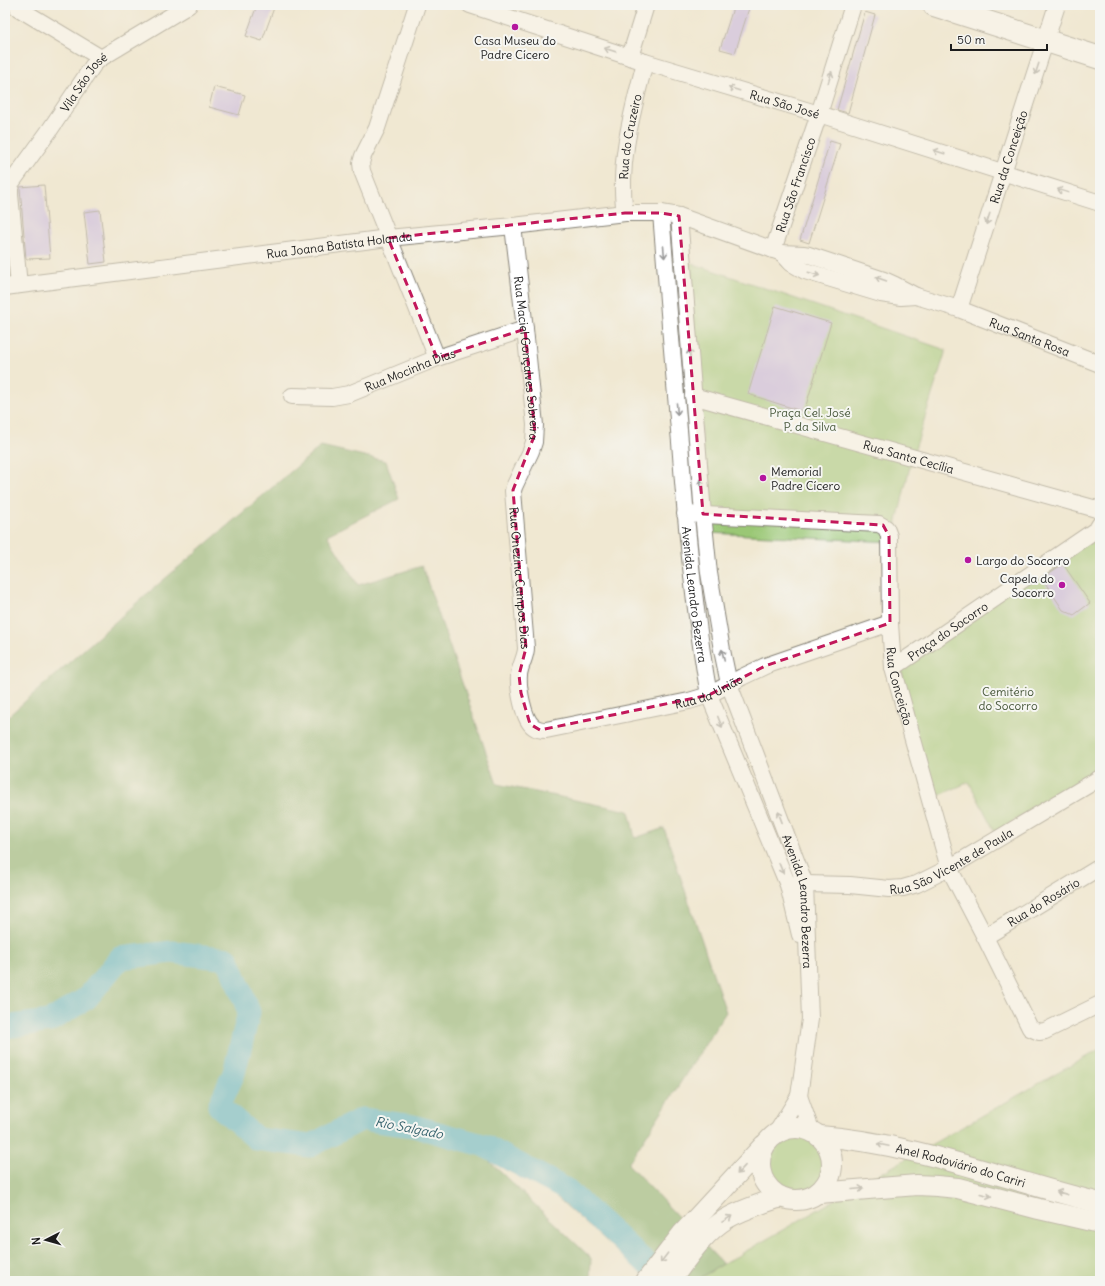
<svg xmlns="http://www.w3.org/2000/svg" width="1105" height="1286" font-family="Delius,sans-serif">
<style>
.green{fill:#9ac775;stroke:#5b7248}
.forest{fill:#7bac66;stroke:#4c6441}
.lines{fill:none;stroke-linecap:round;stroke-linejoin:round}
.river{stroke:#48afc7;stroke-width:23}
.building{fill:#bfaee8}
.minor-casing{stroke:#868277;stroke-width:18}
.major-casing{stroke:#868277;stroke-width:22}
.highway-casing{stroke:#868277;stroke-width:24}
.minor{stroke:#fff;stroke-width:16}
.major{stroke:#fff;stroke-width:20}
.highway{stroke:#fff;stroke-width:22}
.oneway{stroke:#999}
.marked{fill:none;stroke:#c2185b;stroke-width:3;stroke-dasharray:8 5;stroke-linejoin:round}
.poi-dot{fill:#b5179e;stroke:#f6f6f2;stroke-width:1.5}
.labels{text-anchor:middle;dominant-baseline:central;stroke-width:4;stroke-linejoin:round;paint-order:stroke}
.poi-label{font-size:12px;fill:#1c1c1c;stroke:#f6f6f2;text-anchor:start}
.street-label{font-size:12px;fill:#1c1c1c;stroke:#f6f6f2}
.park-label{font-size:12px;fill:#48583b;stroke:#f6f6f2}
.water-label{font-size:13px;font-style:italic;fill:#305e69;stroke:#f6f6f2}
</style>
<rect width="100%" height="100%" fill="#f6f6f2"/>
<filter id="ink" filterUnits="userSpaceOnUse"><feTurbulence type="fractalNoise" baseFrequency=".025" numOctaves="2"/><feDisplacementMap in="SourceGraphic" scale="8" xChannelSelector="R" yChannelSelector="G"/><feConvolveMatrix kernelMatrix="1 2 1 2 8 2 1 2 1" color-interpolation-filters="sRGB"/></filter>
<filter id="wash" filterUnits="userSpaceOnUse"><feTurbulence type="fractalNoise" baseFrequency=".012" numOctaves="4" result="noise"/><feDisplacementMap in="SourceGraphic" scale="16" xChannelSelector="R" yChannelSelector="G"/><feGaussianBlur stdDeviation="0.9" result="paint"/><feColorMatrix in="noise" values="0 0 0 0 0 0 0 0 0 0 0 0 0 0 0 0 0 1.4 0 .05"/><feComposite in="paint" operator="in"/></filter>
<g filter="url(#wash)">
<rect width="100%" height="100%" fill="#f0e8d2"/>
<g class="green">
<path d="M688,262L946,350L911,462L892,542L709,533Z"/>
<path d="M1100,523V769L995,832L969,782L929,800L900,663Z"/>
<path d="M1100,1049V1281H705L701,1277L918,1152Z"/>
<circle cx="796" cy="1165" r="32"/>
</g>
<path class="forest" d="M321,446L386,461L399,499L327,535L358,585L422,566L497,784L629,811L635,838L664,828L726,1012L628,1164L723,1264L701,1277L705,1281H650L552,1193L489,1161L591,1258L590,1281H5V719L141,599Z"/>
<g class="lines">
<path class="river" d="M5,1027L50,1021L87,998L120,958L172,952L228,959L249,1012L234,1073L219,1106L257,1139L310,1146L362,1119L413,1126L483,1145L565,1189L666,1281"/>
</g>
<g id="blocks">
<g class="building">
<path d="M257,5H275L262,41L246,36Z"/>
<path d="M734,5H750L735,53L720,49Z"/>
<path d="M865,12L875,15L848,113L837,110Z"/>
<path d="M214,87L245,95L239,115L209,107Z"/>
<path d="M830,141L840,144L809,243L800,240Z"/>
<path d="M44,185L50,258L26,259L20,188V187Z"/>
<path d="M100,210L106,262L90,264L84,212Z"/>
<path d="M775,306L831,323L804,412L748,394Z"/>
<path d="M1063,564L1090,603L1074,615L1063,610L1042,578Z"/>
</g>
</g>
</g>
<g filter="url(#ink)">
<use href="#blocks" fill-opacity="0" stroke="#868277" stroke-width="1"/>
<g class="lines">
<defs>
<g id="minor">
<path d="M417,5L377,128L363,156L361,163L362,171L437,358"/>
<path id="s1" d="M470,5L645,62L819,114L1100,203"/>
<path d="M18,8L101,58"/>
<path d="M630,57L646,5"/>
<path id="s2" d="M625,213C617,164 633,110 645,62"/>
<path id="s3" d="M661,213C667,289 673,366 680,442C686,527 694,612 709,695L788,885L800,935"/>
<path id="s4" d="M679,216L703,514L709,573L722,650L729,684L805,884L810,1019L799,1096L777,1132"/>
<path id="s5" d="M513,226L525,329L535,425L534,442L531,451L514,487L513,491L526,648C526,657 520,665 519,675C518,687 523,720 534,727C538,730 542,730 546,730L689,701L709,695L742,677L765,666L890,623"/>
<path id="s6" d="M773,250L819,114L853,5"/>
<path d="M782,253L791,263L805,271L881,294L901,297L916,296"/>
<path id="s7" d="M19,285L10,195V186L12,182L49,131L94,64L101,58L189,5"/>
<path id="s8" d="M5,287L388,238L513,226L625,213H661L679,216L782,253L803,254L809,255L884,280L895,285L916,296L959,309L1100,364"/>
<path id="s9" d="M959,309L1057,5"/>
<path id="s10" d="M292,396L332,397L349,394L437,358L525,329"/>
<path id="s11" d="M693,396L1100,510"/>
<path id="s12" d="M685,514L879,524L886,528L889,536L890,623L893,668L949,868L985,937L1030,1028L1039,1032L1045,1031L1100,1004"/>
<path id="s13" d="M893,668L1097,529L1100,524"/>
<path id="s14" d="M795,884H805L850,885L889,889L903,888L917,884L949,868L1100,778"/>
<path id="s15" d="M985,937L1100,867"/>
<path d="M799,1096L811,1130"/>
</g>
<g id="major">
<circle cx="796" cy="1164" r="36"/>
<path id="s16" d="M820,1136C916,1143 1007,1181 1100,1203"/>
<path d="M819,1193L917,1185L937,1186L958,1188L1039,1209L1100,1223"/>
<path d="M646,1281L682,1234L764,1145"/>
<path d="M670,1281C687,1259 702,1234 726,1219C743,1209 763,1203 781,1197"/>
</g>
<path id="highway" d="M934,5L1100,58"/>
</defs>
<use href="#minor" class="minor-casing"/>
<use href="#major" class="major-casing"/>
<use href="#highway" class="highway-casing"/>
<use href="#minor" class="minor"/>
<use href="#major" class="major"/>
<use href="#highway" class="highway"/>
</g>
<defs><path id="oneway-shaft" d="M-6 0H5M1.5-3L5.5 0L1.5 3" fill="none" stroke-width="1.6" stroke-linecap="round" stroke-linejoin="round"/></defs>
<g class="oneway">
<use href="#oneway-shaft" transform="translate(610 50) rotate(-162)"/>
<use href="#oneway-shaft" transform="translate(1037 69) rotate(108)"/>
<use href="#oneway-shaft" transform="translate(830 77) rotate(-73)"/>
<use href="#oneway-shaft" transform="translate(734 89) rotate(-163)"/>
<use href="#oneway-shaft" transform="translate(939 152) rotate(-163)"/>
<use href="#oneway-shaft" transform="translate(1063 191) rotate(-162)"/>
<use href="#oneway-shaft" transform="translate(988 219) rotate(108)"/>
<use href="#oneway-shaft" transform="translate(664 252) rotate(85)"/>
<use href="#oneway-shaft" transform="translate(814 274) rotate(17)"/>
<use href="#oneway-shaft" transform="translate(881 279) rotate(-161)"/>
<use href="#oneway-shaft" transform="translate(690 355) rotate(-95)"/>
<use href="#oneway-shaft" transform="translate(677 409) rotate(85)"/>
<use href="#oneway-shaft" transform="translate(701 485) rotate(-95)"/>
<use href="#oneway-shaft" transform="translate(723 655) rotate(-102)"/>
<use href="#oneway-shaft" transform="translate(720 722) rotate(68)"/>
<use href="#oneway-shaft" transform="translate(780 817) rotate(-111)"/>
<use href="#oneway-shaft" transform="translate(781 868) rotate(68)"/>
<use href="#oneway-shaft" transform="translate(883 1145) rotate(-168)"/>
<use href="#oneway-shaft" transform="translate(741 1170) rotate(133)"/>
<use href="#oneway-shaft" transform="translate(858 1189) rotate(-5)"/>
<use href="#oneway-shaft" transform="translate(1062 1193) rotate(-164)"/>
<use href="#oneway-shaft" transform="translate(986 1195) rotate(14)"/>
<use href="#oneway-shaft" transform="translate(727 1219) rotate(-32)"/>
<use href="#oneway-shaft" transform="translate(664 1258) rotate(127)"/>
</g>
</g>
<path d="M0 0H1105V1286H0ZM625,213H661L679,216L703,514L883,525L889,536L890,623L765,666L709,695L540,730L530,724L521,693L519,675L526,648L513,490L535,434L525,329L437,358L388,238Z" fill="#f0e8d2" fill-opacity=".55" fill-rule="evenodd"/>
<path class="marked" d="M625,213H661L679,216L703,514L883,525L889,536L890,623L765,666L709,695L540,730L530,724L521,693L519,675L526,648L513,490L535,434L525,329L437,358L388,238Z"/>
<g class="poi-dot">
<circle cx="515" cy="27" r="4"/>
<circle cx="763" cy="478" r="4"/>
<circle cx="968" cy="560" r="4"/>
<circle cx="1062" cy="585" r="4"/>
</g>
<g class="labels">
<g class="poi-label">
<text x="515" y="40" text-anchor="middle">Casa Museu do<tspan x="515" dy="14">Padre Cícero</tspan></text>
<text x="771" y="471">Memorial<tspan x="771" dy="14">Padre Cícero</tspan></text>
<text x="976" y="560">Largo do Socorro</text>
<text x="1054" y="578" text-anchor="end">Capela do<tspan x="1054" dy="14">Socorro</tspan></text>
</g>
<g class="street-label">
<text stroke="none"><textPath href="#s7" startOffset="227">Vila São José</textPath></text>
<text stroke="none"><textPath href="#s1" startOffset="330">Rua São José</textPath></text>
<text stroke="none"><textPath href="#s2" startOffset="77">Rua do Cruzeiro</textPath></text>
<text stroke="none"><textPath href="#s9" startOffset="160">Rua da Conceição</textPath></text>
<text stroke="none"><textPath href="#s6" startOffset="69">Rua São Francisco</textPath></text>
<text stroke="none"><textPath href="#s8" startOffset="337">Rua Joana Batista Holanda</textPath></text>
<text stroke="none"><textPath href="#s8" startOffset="1051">Rua Santa Rosa</textPath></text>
<text stroke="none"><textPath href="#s5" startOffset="133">Rua Maciel Gonçalves Sobreira</textPath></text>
<text stroke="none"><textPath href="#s10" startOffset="123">Rua Mocinha Dias</textPath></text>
<text stroke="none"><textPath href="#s11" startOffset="224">Rua Santa Cecília</textPath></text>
<text stroke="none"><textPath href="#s5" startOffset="358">Rua Onezina Campos Dias</textPath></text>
<text stroke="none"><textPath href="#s3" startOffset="383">Avenida Leandro Bezerra</textPath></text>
<text stroke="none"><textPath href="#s13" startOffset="66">Praça do Socorro</textPath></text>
<text stroke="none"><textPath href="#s12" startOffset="362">Rua Conceição</textPath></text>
<text stroke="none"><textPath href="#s5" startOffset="692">Rua da União</textPath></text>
<text stroke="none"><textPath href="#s14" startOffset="163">Rua São Vicente de Paula</textPath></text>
<text stroke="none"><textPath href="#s4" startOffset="701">Avenida Leandro Bezerra</textPath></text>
<text stroke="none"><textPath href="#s15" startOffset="68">Rua do Rosário</textPath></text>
<text stroke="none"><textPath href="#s16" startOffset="144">Anel Rodoviário do Cariri</textPath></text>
</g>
<g class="park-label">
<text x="810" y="412">Praça Cel. José<tspan x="810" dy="14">P. da Silva</tspan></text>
<text x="1008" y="691">Cemitério<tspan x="1008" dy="14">do Socorro</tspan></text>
</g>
<g class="water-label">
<text transform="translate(409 1128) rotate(11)">Rio Salgado</text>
</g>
</g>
<rect width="1105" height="1286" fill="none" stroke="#f6f6f2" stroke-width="20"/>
<g transform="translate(46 1240) rotate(264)" stroke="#f6f6f2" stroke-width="3" paint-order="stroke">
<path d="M0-3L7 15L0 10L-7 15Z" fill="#1c1c1c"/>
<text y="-6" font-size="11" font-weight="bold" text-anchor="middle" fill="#1c1c1c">N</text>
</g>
<path d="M951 44v6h96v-6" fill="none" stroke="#1c1c1c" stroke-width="2"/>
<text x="957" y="44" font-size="12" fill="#1c1c1c" stroke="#f6f6f2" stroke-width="3" paint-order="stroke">50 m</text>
</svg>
